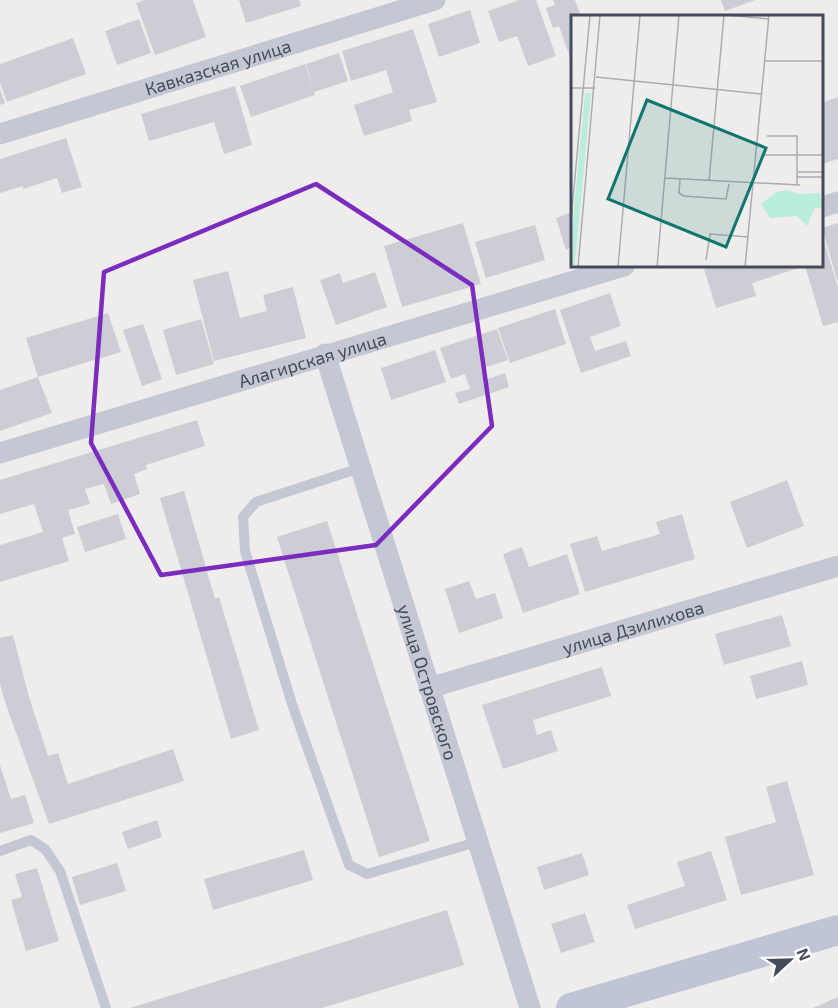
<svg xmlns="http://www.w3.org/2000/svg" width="838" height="1008" font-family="'Exo 2',sans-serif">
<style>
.building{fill:#cccdd5}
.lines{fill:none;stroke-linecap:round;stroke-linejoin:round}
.lane{stroke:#c3c8d4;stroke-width:10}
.street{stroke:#c3c8d4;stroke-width:21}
.secondary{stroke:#bfc4d6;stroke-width:30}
.marked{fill:none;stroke:#7b2cbf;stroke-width:4.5;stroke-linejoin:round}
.labels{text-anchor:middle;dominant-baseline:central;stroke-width:5;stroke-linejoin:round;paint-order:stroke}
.street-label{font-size:18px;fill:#454b5a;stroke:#fff}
.inset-road{fill:none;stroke:#abacb2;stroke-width:1.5}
.view{fill:#0f766e;fill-opacity:0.15;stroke:#0f766e;stroke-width:3}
.inset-edge{fill:none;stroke:#454b5a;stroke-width:3}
</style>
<rect width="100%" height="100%" fill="#efedec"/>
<g class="building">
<path d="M144,0H193L206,37L155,55L136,3Z"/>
<path d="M239,0H299L301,6L246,23Z"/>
<path d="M519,0H536L556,56L528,66L517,36L499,42L488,11Z"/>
<path d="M553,0H575L581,16H572V63L559,26L553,28L546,8L555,5Z"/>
<path d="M721,0H755L725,11Z"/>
<path d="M470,10L480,43L439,57L428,24Z"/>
<path d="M139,19L151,53L117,65L105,31Z"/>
<path d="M413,29L437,102L409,110L412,121L364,136L354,105L393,92L386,70L351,81L342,51Z"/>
<path d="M73,38L86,74L7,102L0,83V64Z"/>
<path d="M339,53L348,81L314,92L315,95L251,117L240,86L305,64L314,90L306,64Z"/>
<path d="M235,86L252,145L224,154L214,122L149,141L141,114Z"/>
<path d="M0,90L5,103L0,105Z"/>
<path d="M838,97V159L822,164V103Z"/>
<path d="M66,138L82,187L62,193L57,178L23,189V186L0,193V159Z"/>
<path d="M572,212V247L566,250L556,218Z"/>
<path d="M463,223L481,284L402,307L384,246Z"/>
<path d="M838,223V280H837L822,228Z"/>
<path d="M535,225L545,260L486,278L475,242Z"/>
<path d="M822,235L838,287V322L823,326L805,266L752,283L756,296L716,308L703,266H822Z"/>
<path d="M228,271L240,318L267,311L263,295L293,287L306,338L214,361L193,280Z"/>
<path d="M375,272L387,307L336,325L320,280L340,273L343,283Z"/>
<path d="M610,293L621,326L590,337L595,351L626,341L631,356L581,373L560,310Z"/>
<path d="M555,309L566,344L510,363L498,328Z"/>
<path d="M108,313L121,352L38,377L26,338Z"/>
<path d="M201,319L214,364L176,375L163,330Z"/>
<path d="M143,324L162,379L142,386L123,330Z"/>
<path d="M497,329L508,360L481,369L484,380L505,373L509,387L459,404L455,393L470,389L465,374L451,379L440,348Z"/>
<path d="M435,350L446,382L391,400L381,368Z"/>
<path d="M38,377L52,413L0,431V390Z"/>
<path d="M197,420L205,446L146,465L147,469L134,474L140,494L111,504L104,484L85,489L90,504L68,510L75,534L62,538L69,561L0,582V545L43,532L34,504L0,514V480Z"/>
<path d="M787,480L804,526L747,548L730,502Z"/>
<path d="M184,491L215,599L219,597L259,730L231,739L160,498Z"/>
<path d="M118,514L126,539L85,552L77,527Z"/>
<path d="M682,514L695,559L585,592L570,544L597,536L602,551L660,534L656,522Z"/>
<path d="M327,521L430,841L379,857L277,537Z"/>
<path d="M522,547L529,567L567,554L580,594L523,613L503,554Z"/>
<path d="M469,581L476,599L495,593L503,618L459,633L445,589Z"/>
<path d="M782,615L791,646L724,665L715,634Z"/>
<path d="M13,635L29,697L48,756L58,753L68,784L173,749L184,781L49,824L5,702L0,683V638Z"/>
<path d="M802,661L808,685L756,699L750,676Z"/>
<path d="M602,667L611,696L533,720L537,735L551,730L558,751L503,769L482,705Z"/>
<path d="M0,765L11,799L25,795L34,823L0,833Z"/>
<path d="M787,781L814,875L741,895L725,837L776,822L766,787Z"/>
<path d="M157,820L162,837L128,849L122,832Z"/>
<path d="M304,850L313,880L213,910L204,879Z"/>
<path d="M711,851L727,900L635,929L627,905L685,886L677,862Z"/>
<path d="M582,853L589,875L544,890L537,867Z"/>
<path d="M117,863L126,891L80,905L72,877Z"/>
<path d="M37,868L59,941L26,951L11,900L22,897L15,874Z"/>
<path d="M447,910L464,965L322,1008H130Z"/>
<path d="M585,913L595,942L561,953L551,924Z"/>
<path d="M838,997V1008H813Z"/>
</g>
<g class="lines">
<g class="lane">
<path d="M360,468L256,502L243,517L245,551L292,704L349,865L367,874L477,842"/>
<path d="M0,851L31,840L45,849L60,871L106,1008"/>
</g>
<g class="street">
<path id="s1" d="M0,134L435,0"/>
<path d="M822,207L838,202"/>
<path id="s2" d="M325,354L530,1008"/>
<path id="s3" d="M0,453L624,266"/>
<path id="s4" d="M429,688L838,566"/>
</g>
<path class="secondary" d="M571,1008L838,930"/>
</g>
<path class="marked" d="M316,184L472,285L492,426L376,545L161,575L91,443L104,272Z"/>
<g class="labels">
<g class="street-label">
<text stroke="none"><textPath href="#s1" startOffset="228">Кавказская улица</textPath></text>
<text stroke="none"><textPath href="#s3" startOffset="326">Алагирская улица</textPath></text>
<text stroke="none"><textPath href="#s4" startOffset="213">улица Дзилихова</textPath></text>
<text stroke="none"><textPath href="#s2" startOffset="344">улица Островского</textPath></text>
</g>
</g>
<g transform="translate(571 15)">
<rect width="252" height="252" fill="#efedec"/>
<path d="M14,78H20L4,250H0V226ZM215,175L229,179L249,178L252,194L244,192L236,211L226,201L199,203L190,189L204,178Z" fill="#baeedb"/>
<path class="inset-road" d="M156,0L198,4M194,46H252M25,62L190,79M0,73H24M196,121H226V170M194,140H252M227,157H252M226,162H252M94,163L229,170M109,164L108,178L113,181L155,184L158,169M138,166L153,0M0,205L19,0M135,245L139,219L177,222M7,252L29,0M47,252L69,0M86,252L108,0M174,252L198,0"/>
<path class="view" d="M76,85L195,133L155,232L37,184Z"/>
<rect width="252" height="252" class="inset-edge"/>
</g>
<g transform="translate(790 960) rotate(68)" stroke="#ffffff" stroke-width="4.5" paint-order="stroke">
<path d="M0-4.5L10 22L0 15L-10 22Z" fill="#454b5a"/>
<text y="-9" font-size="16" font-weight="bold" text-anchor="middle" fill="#454b5a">N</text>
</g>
</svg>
